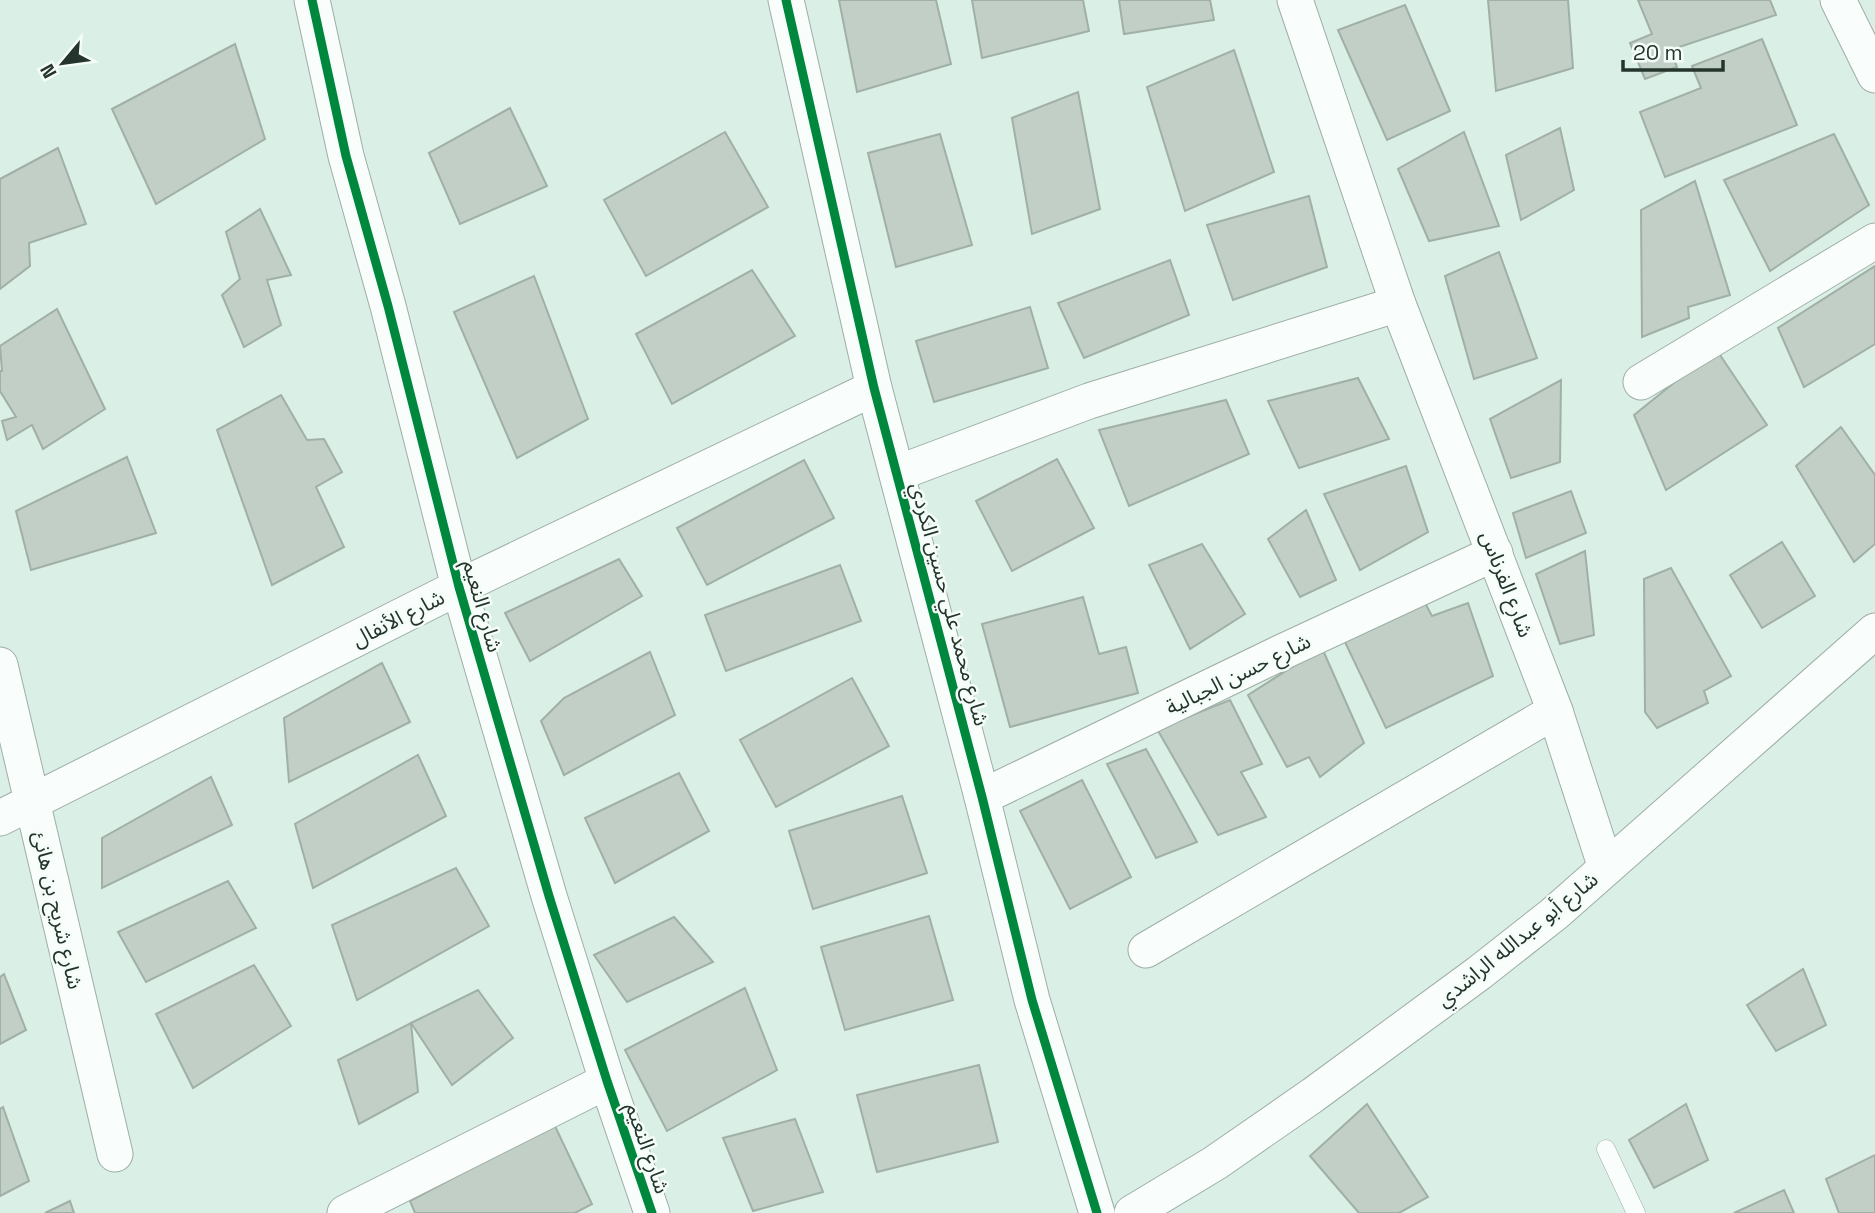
<svg xmlns="http://www.w3.org/2000/svg" width="1875" height="1213" font-family="'Space Grotesk','Noto Sans Arabic',sans-serif">
<style>
.building{fill:#c1cfc6;stroke:#a1b0a6;stroke-width:2}
.lines{fill:none;stroke-linecap:round;stroke-linejoin:round}
.lane-casing{stroke:#9eaea6;stroke-width:19}
.street-casing{stroke:#9eaea6;stroke-width:37}
.lane{stroke:#f9fdfb;stroke-width:18}
.street{stroke:#f9fdfb;stroke-width:35}
.cycleway-casing{stroke:#f5fdf9;stroke-width:13}
.cycleway{stroke:#00873e;stroke-width:9}
.labels{text-anchor:middle;dominant-baseline:central;stroke-width:5;stroke-linejoin:round;paint-order:stroke}
.street-label{font-size:21px;fill:#25342d;stroke:#f5fdf9}
</style>
<rect width="100%" height="100%" fill="#daefe5"/>
<g class="building">
<path d="M839,0H936L951,64L857,92Z"/>
<path d="M972,0H1083L1089,31L982,58Z"/>
<path d="M1119,0H1210L1214,20L1124,34Z"/>
<path d="M1488,0H1568L1573,68L1496,91Z"/>
<path d="M1638,0H1770L1776,15L1670,50L1677,67L1645,79L1630,43L1652,34Z"/>
<path d="M1405,5L1450,111L1387,140L1338,30Z"/>
<path d="M1762,39L1797,125L1665,177L1640,112L1701,88L1692,66Z"/>
<path d="M235,44L265,139L156,204L112,109Z"/>
<path d="M1234,50L1274,172L1185,211L1147,87Z"/>
<path d="M1078,92L1100,209L1032,234L1012,118Z"/>
<path d="M510,108L547,186L460,224L429,153Z"/>
<path d="M1560,128L1574,190L1521,220L1506,155Z"/>
<path d="M725,132L768,207L646,276L604,200Z"/>
<path d="M1464,132L1499,226L1429,241L1398,169Z"/>
<path d="M940,134L972,245L896,267L868,153Z"/>
<path d="M1834,134L1869,205L1770,271L1724,180Z"/>
<path d="M58,148L86,224L29,243L30,266L0,289V179Z"/>
<path d="M1695,181L1730,295L1688,307L1689,318L1642,337L1641,210Z"/>
<path d="M1309,196L1327,267L1233,300L1207,225Z"/>
<path d="M260,209L291,275L267,280L281,325L244,347L222,295L240,279L226,232Z"/>
<path d="M1499,252L1537,358L1474,379L1445,276Z"/>
<path d="M1170,260L1189,315L1084,358L1058,303Z"/>
<path d="M1875,266V344L1804,387L1778,328Z"/>
<path d="M752,270L795,336L672,404L636,334Z"/>
<path d="M534,276L588,419L517,458L454,312Z"/>
<path d="M1030,307L1048,368L934,402L916,341Z"/>
<path d="M57,309L105,409L43,449L32,425L7,440L2,421L16,417L0,391V371H2L0,346Z"/>
<path d="M1716,349L1767,425L1666,490L1634,415Z"/>
<path d="M1358,378L1389,439L1299,468L1268,401Z"/>
<path d="M1561,380L1560,462L1511,478L1490,419Z"/>
<path d="M281,395L307,440L324,439L342,472L316,487L344,547L272,585L217,430Z"/>
<path d="M1226,400L1249,454L1129,506L1099,430Z"/>
<path d="M1841,427L1875,475V544L1854,562L1796,466Z"/>
<path d="M127,457L156,533L31,570L16,511Z"/>
<path d="M1057,459L1094,528L1012,571L976,501Z"/>
<path d="M804,460L834,518L707,585L677,528Z"/>
<path d="M1406,466L1428,532L1360,570L1324,494Z"/>
<path d="M1571,491L1586,533L1526,558L1513,513Z"/>
<path d="M1306,510L1336,580L1300,597L1268,539Z"/>
<path d="M1782,542L1815,596L1762,628L1730,575Z"/>
<path d="M1202,544L1245,614L1190,649L1149,565Z"/>
<path d="M1585,551L1594,635L1560,644L1536,574Z"/>
<path d="M619,559L642,596L530,661L505,613Z"/>
<path d="M840,565L861,621L726,671L705,615Z"/>
<path d="M1671,568L1731,676L1704,691L1708,703L1657,728L1645,712L1644,579Z"/>
<path d="M1083,597L1099,654L1126,647L1138,693L1010,727L982,624Z"/>
<path d="M1424,601L1432,616L1468,603L1493,676L1386,728L1344,640Z"/>
<path d="M1322,648L1364,743L1320,777L1309,757L1287,767L1248,695Z"/>
<path d="M650,652L675,715L564,775L541,721L564,698Z"/>
<path d="M382,663L410,722L289,782L284,718Z"/>
<path d="M852,678L889,746L776,807L740,740Z"/>
<path d="M1230,700L1262,764L1241,772L1266,817L1218,835L1157,729Z"/>
<path d="M1146,749L1197,842L1156,858L1107,764Z"/>
<path d="M418,755L446,816L313,888L295,824Z"/>
<path d="M679,773L709,831L615,883L585,818Z"/>
<path d="M211,777L232,825L102,888V838Z"/>
<path d="M1082,780L1131,877L1070,909L1020,811Z"/>
<path d="M902,796L927,873L813,909L789,831Z"/>
<path d="M456,868L489,926L357,1000L332,925Z"/>
<path d="M228,881L256,928L146,982L118,932Z"/>
<path d="M929,916L953,1000L845,1030L821,947Z"/>
<path d="M674,917L713,962L627,1002L594,955Z"/>
<path d="M254,965L291,1026L193,1088L156,1014Z"/>
<path d="M1803,969L1826,1025L1776,1051L1747,1005Z"/>
<path d="M4,974L26,1030L0,1044V977Z"/>
<path d="M745,988L777,1070L667,1131L625,1050Z"/>
<path d="M478,990L513,1038L452,1085L411,1023Z"/>
<path d="M411,1023L418,1092L359,1124L338,1060Z"/>
<path d="M979,1065L998,1142L877,1172L857,1095Z"/>
<path d="M1367,1104L1428,1197L1399,1213H1359L1310,1156Z"/>
<path d="M1686,1104L1708,1160L1654,1188L1629,1140Z"/>
<path d="M3,1107L29,1181L0,1196V1109Z"/>
<path d="M795,1119L823,1192L753,1211L723,1138Z"/>
<path d="M554,1124L592,1204L575,1213H415L410,1201Z"/>
<path d="M1875,1155V1213H1839L1826,1179Z"/>
<path d="M1784,1190L1794,1213H1734Z"/>
<path d="M70,1201L74,1213H45Z"/>
</g>
<g class="lines">
<defs>
<path id="lane" d="M1606,1149L1636,1213"/>
<g id="street">
<path d="M312,0L346,156L388,306L459,587L549,896L607,1081L652,1213"/>
<path d="M786,0L874,388L982,797L1032,1000L1097,1213"/>
<path d="M1295,0L1398,304L1555,711L1606,868"/>
<path d="M1838,0L1875,75"/>
<path d="M1641,382L1875,241"/>
<path d="M898,473L1089,401L1398,304"/>
<path d="M0,665L115,1154"/>
<path d="M982,797L1280,653L1495,553"/>
<path d="M0,818L459,587L874,388"/>
<path d="M1146,950L1555,711"/>
<path d="M345,1213L607,1081"/>
<path d="M1132,1213L1215,1163L1313,1095L1479,973L1554,914L1875,631"/>
</g>
</defs>
<use href="#lane" class="lane-casing"/>
<use href="#street" class="street-casing"/>
<use href="#lane" class="lane"/>
<use href="#street" class="street"/>
<defs>
<g id="cycleway">
<path d="M312,0L346,156L388,306L459,587L549,896L607,1081L652,1213"/>
<path d="M786,0L874,388L982,797L1032,1000L1097,1213"/>
</g>
</defs>
<use href="#cycleway" class="cycleway-casing"/>
<use href="#cycleway" class="cycleway"/>
</g>
<g class="labels">
<g class="street-label">
<text transform="translate(1507 584) rotate(69)">شارع الفرناس</text>
<text transform="translate(950 604) rotate(75)">شارع محمد علي حسين الكردي</text>
<text transform="translate(483 606) rotate(74)">شارع النعيم</text>
<text transform="translate(398 618) rotate(-27)">شارع الأنفال</text>
<text transform="translate(1238 674) rotate(-26)">شارع حسن الجبالية</text>
<text transform="translate(58 910) rotate(77)">شارع شريح بن هانئ</text>
<text transform="translate(1517 939) rotate(-39)">شارع أبو عبدالله الراشدي</text>
<text transform="translate(648 1148) rotate(71)">شارع النعيم</text>
</g>
</g>
<g transform="translate(63 63) rotate(241)" stroke="#f5fdf9" stroke-width="5" paint-order="stroke">
<path d="M0-5L12 26L0 18L-12 26Z" fill="#25342d"/>
<text y="-10" font-size="19" font-weight="bold" text-anchor="middle" fill="#25342d">N</text>
</g>
<path d="M1623 60v10h100v-10" fill="none" stroke="#25342d" stroke-width="3.5"/>
<text x="1633" y="60" font-size="21" fill="#25342d" stroke="#f5fdf9" stroke-width="5" paint-order="stroke">20 m</text>
</svg>
